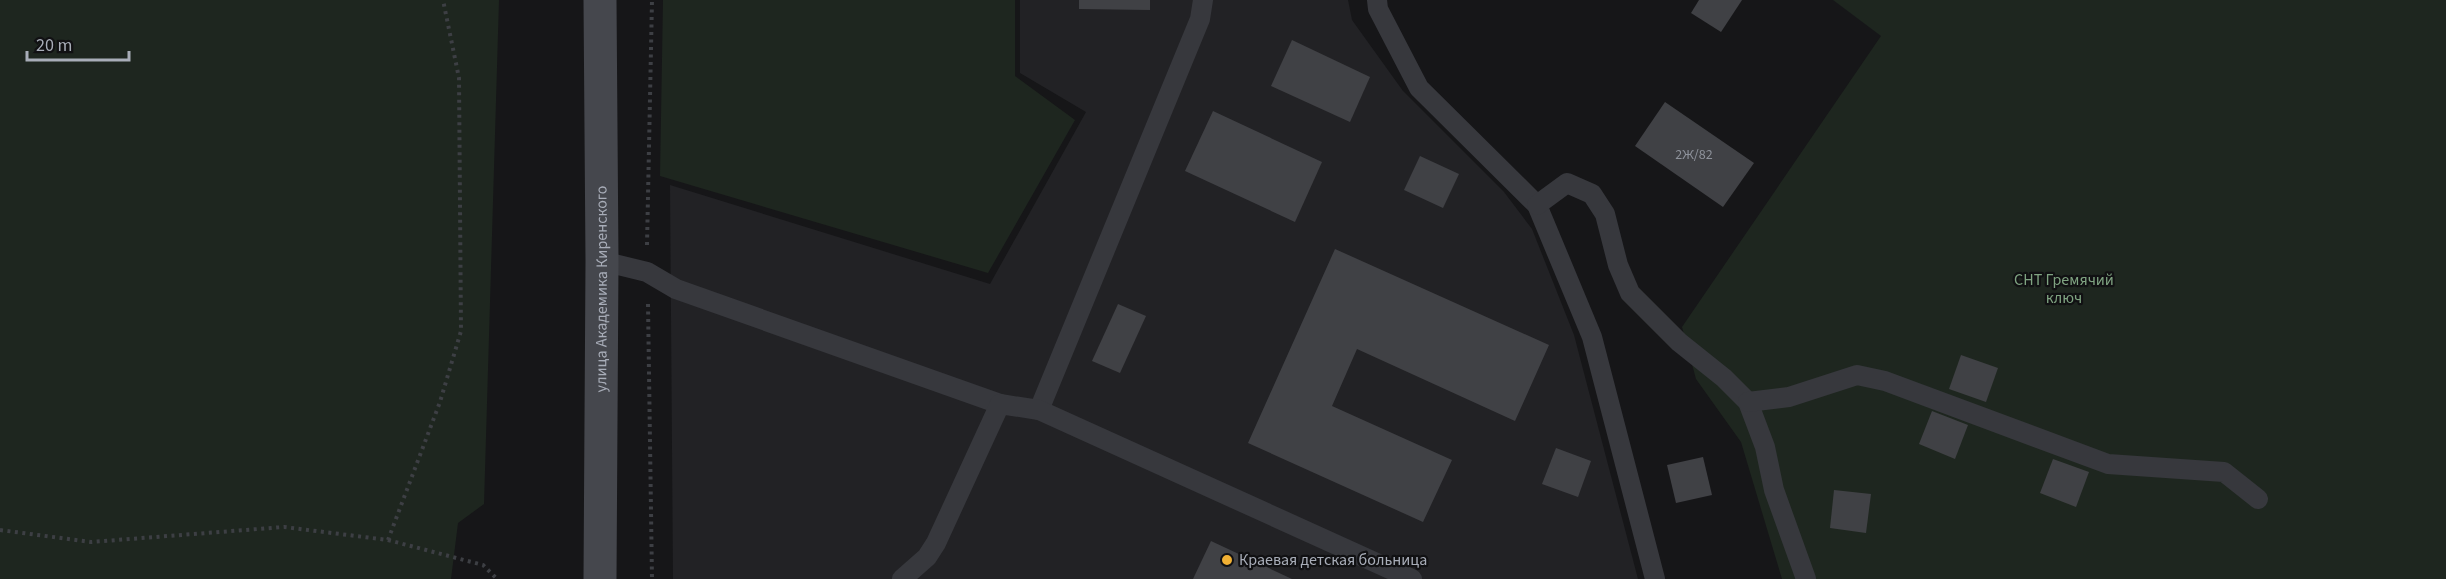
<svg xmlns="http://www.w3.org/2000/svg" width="2446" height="579" font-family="'Source Sans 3',sans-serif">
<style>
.built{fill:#222225}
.green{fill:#1e261f}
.building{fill:#404145}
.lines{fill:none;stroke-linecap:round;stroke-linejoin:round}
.path{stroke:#3d3f44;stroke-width:4;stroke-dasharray:3 4.5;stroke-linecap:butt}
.lane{stroke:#37383d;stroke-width:20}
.secondary{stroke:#45474d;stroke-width:33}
.poi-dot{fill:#f2b134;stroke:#111113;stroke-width:2}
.labels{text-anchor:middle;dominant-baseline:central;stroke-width:4.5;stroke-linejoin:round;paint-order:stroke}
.number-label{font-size:14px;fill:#8e929b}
.park-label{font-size:16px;fill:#7fa381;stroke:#111113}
.street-label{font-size:16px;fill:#a8adb8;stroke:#111113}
.poi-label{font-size:16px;fill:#a8adb8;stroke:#111113;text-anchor:start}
</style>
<rect width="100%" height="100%" fill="#161618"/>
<path class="built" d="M1020,0H1348L1352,20L1403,91L1504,192L1532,229L1574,335L1638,579H673L670,185L990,284L1086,112L1020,73Z"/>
<g class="green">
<path d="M0,0H499L484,504L458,523L451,579H0Z"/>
<path d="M663,0H1015V76L1075,120L988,273L660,176Z"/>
<path d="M1833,0H2446V579H1782L1741,442L1696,379L1682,327L1881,36Z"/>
</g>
<g class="building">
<path d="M1079,0H1150V10L1079,9Z"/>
<path d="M1699,0H1742L1721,32L1691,13Z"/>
<path d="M1292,40L1370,77L1350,122L1271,86Z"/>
<path d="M1665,102L1754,163L1723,207L1635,146Z"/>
<path d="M1213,111L1322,162L1295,222L1185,171Z"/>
<path d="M1420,156L1459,174L1443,208L1404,190Z"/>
<path d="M1335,249L1549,345L1515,421L1357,349L1332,406L1452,460L1423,522L1248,443Z"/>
<path d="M1118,304L1146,316L1120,373L1092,361Z"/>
<path d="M1961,355L1998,368L1986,402L1949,389Z"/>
<path d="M1932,411L1968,425L1955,459L1919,444Z"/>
<path d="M1556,448L1591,461L1578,497L1542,484Z"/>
<path d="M1703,457L1712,495L1676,503L1667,465Z"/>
<path d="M2053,459L2089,472L2076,507L2040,493Z"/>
<path d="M1834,490L1871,494L1866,533L1830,528Z"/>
<path d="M1211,541L1292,579H1193Z"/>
</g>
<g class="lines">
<g class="path">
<path d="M647,245L652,0"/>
<path d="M648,304L652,579"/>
<path d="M0,530L91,542L284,527L388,540L440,402L461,331L459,78L443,0"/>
<path d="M388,540L483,565L497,579"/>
</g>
<g class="lane">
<path d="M1377,0L1378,9L1419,88L1537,205L1592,337L1655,579"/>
<path d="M1537,205L1567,183L1592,194L1605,214L1618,265L1630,293L1679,342L1724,378L1748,402L1765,447L1774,490L1806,579"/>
<path d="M602,261L647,272L676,289L1000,404"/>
<path d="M1748,402L1789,397L1857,375L1885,381L2108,464L2224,472L2258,499"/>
<path d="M1039,410L1200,19L1203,0"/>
<path d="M902,579L927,557L936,543L1000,404L1039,410L1412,579"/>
</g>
<path class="secondary" id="s1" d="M600,579L602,261L600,0"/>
</g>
<circle class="poi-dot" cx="1227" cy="560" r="6"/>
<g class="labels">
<g class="number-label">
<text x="1694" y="155">2Ж/82</text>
</g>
<g class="park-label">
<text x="2064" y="280">СНТ Гремячий<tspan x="2064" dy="18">ключ</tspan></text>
</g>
<g class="street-label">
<text stroke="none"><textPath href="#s1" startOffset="290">улица Академика Киренского</textPath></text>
</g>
<g class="poi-label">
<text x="1239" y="560">Краевая детская больница</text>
</g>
</g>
<path d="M27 51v9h102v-9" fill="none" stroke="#a8adb8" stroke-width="3"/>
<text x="36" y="51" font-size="18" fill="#a8adb8" stroke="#111113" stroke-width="4.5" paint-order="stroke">20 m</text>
</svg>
